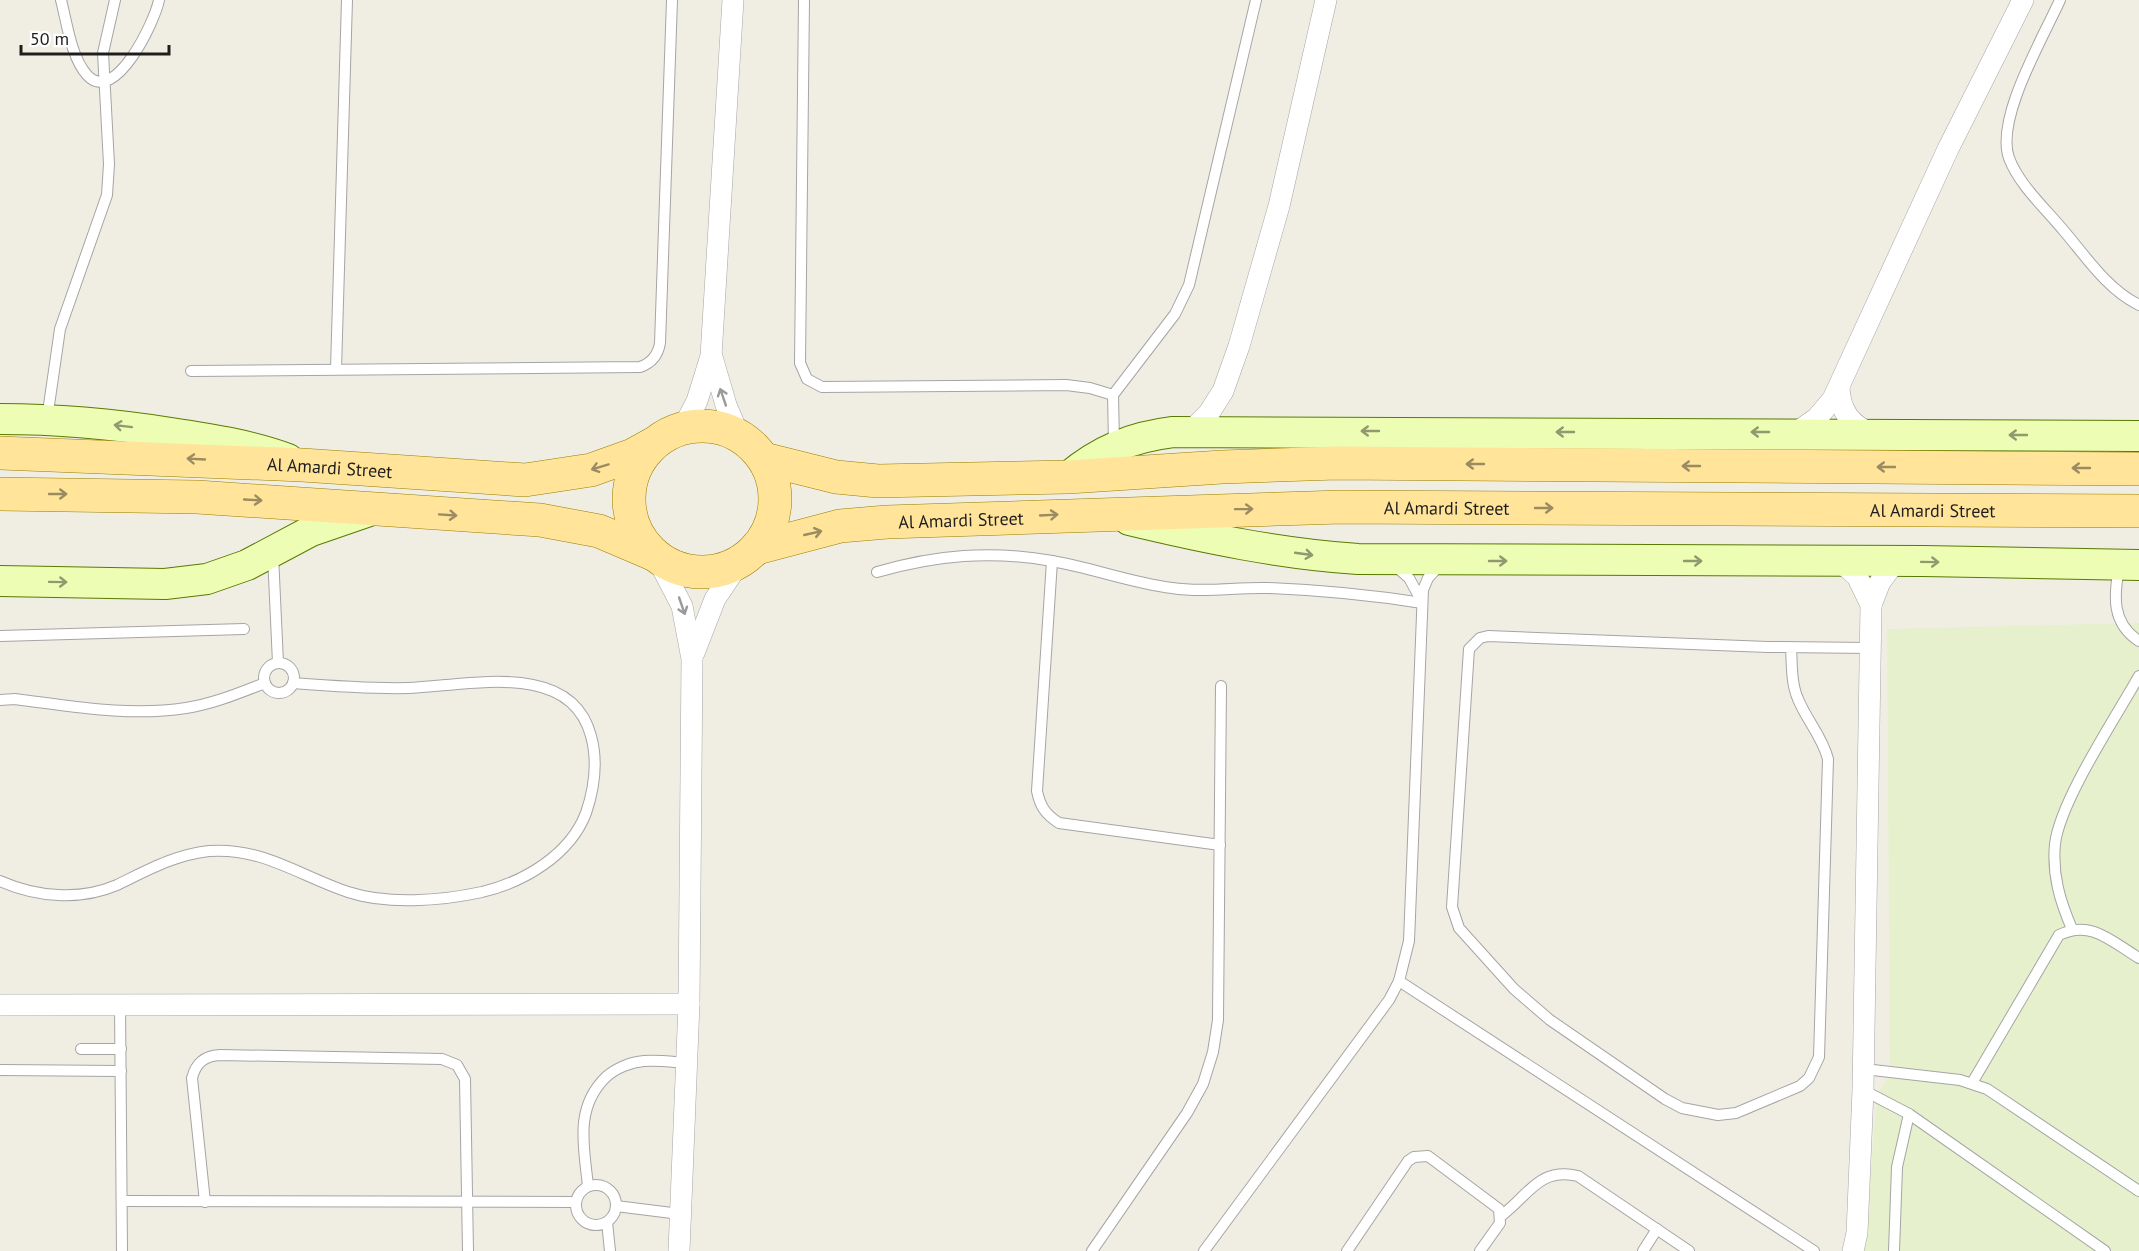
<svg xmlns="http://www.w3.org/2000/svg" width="2139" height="1251" font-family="'PT Sans',sans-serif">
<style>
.farmland{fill:#e7f0cd}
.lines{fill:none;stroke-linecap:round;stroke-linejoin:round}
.lane-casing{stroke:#a5a5a5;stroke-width:12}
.street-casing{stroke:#a5a5a5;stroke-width:22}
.secondary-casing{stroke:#597a00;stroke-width:32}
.primary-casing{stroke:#987e00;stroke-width:34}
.lane{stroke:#fff;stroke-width:10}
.street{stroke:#fff;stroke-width:21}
.secondary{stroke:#edfdb4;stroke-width:30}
.primary{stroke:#ffe499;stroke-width:33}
.oneway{stroke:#9a9a9a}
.oneway2{stroke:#909970}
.oneway3{stroke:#9a8b62}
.labels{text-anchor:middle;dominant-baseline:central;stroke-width:5;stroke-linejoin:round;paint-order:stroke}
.street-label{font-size:18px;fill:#1e1e1e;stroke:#fff}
</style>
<rect width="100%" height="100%" fill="#f0eee3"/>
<path class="farmland" d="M2139,623V1251H1864L1877,1096L1890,1073L1887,629Z"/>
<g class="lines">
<defs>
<g id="lane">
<path d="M61,0C67,23 71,57 87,75C115,106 155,21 159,0"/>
<path d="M804,0L800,363L807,379L822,387L1066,385L1090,388L1113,395"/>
<path d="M2060,0C2043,38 1995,119 2009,158C2019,185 2046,209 2064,231C2087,258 2107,289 2139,305"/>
<path d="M336,369L347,0"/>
<path d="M191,371L640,367C652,363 658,355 660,343L672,0"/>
<path d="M47,419L60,329L107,195L109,164L103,53L115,0"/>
<path d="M1114,444L1113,395L1175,314L1189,285L1256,0"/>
<path d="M273,555L278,663"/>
<path d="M1052,561L1037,791C1040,806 1045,814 1059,823L1220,845"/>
<path d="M1394,565L1409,578L1421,600"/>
<path d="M2119,567C2114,595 2111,623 2139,641"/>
<path d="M877,572C936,555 991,550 1052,561C1093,568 1131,583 1172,588C1204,593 1236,587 1268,588C1319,590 1371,595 1422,603"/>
<path d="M0,636L244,629"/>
<path d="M1791,647C1792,664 1791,683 1798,699C1807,721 1822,736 1828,759L1819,1057L1809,1078L1800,1086L1736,1113L1718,1115L1682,1108L1665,1099L1550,1020L1514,989L1459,928L1452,907L1469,649L1480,638L1488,636L1768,647L1871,648"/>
<circle cx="279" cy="678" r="15"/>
<path d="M0,700L15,699C71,706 129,717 186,708C213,704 239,693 265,683"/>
<path d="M0,881C36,897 80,901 117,885C148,870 174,855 209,851C262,847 300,876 348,892C388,905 440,901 482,892C524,882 570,855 586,813C594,789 598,761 591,736C571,659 467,686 408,688C369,689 331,686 293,683"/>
<path d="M2072,929C2060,901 2052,875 2055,844C2060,801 2116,717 2139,676"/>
<path d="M1399,981L1814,1251"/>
<path d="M120,1004L122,1251"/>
<path d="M81,1049H121"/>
<path d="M1864,1069L1960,1080L1987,1089L2139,1191"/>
<path d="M0,1070L121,1071"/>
<path d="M1972,1083L2059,935C2091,919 2112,942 2139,958"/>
<path d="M1863,1090L1909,1114L2105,1251"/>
<circle cx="596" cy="1205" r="20"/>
<path d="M588,1186C584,1147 574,1108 606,1077C616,1068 631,1062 644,1061C658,1060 673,1062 686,1063"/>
<path d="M122,1201L576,1202"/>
<path d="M205,1202L192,1078C196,1063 204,1056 220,1055L442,1059L457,1065L465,1079L468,1251"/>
<path d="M616,1206L680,1214"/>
<path d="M1501,1216C1529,1195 1539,1167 1578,1176L1689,1251"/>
<path d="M607,1222L610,1251"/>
<path d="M1092,1251L1187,1113L1203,1084L1213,1052L1218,1020L1221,686"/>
<path d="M1204,1251L1389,1000L1399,981L1409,941L1423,590L1428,578L1439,566"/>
<path d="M1347,1251L1408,1161L1414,1157L1428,1156L1499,1209L1500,1223L1480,1251"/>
<path d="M1643,1251L1657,1229"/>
<path d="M1894,1251L1897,1167L1909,1114"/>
</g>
<g id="street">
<path d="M712,357L726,405L739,436"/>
<path d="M1839,388C1840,411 1851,426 1873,434"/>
<path d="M683,428L697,401L711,356L733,0"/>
<path d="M1190,432L1209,413L1223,391L1239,346L1279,206L1326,0"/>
<path d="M1797,432L1817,418L1833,399L1948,149L2023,0"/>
<path d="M657,558L682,606L692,659L689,1004L679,1251"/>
<path d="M1841,562L1857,576L1871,605L1863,1090L1857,1233L1853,1251"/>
<path d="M1871,605L1880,582L1895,562"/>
<path d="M694,653L715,599L739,563"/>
<path d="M0,1005L689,1004"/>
</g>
<g id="secondary">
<path d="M0,419C58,419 114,424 171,433C211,439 250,445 288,459"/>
<path d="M1068,477C1100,450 1132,437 1173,432L2139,436"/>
<path d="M1129,520C1204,538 1281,554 1358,559L1923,561L2139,565"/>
<path d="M0,581L165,584L207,579L247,565L311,531L369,511"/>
</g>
<g id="primary">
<circle cx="702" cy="499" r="73"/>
<path id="s1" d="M0,453L302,465L525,480L591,470L633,455L653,444"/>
<path d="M764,459L836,477L878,481L1068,477L1222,467L1337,463L2139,469"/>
<path d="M0,494L197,497L540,520L599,531L653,554"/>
<path id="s2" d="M757,548L840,526L887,522L1341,507L2139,511"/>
</g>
</defs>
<use href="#lane" class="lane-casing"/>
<use href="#street" class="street-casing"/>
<use href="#secondary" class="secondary-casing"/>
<use href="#primary" class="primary-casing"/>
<use href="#lane" class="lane"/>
<use href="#street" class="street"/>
<use href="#secondary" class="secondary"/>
<use href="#primary" class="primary"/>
</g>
<defs><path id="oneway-shaft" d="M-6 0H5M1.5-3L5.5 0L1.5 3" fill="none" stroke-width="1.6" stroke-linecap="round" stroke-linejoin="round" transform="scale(1.5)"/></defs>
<g class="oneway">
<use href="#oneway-shaft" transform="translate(723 397) rotate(-109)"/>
<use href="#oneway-shaft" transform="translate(682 606) rotate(71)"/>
</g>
<g class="oneway2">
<use href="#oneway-shaft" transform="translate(123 426) rotate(-173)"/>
<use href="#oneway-shaft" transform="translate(1370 431) rotate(180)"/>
<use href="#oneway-shaft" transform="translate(1565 432) rotate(-180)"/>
<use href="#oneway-shaft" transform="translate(1760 432) rotate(-180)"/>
<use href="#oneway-shaft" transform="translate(2018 435) rotate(-180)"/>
<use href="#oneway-shaft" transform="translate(1304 554) rotate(8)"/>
<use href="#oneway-shaft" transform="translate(1498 561)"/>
<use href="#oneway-shaft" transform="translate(1693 561)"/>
<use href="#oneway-shaft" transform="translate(1930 562) rotate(1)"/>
<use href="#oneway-shaft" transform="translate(58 582) rotate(1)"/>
</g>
<g class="oneway3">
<use href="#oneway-shaft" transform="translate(196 459) rotate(-177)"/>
<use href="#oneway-shaft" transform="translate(1475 464) rotate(-180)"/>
<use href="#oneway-shaft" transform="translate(1691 466) rotate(-180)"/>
<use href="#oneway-shaft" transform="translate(600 467) rotate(163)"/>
<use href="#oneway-shaft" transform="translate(1886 467) rotate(-180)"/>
<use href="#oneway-shaft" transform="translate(2081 468) rotate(-180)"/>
<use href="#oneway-shaft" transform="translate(58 494)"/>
<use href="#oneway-shaft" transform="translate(253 500) rotate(3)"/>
<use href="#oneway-shaft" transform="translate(1544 508)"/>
<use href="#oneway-shaft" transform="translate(1244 509) rotate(-1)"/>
<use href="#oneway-shaft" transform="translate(448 515) rotate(4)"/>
<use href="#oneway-shaft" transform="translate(1049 515) rotate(-3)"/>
<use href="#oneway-shaft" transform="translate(813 533) rotate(-13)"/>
</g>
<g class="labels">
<g class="street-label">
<text stroke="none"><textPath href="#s1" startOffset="330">Al Amardi Street</textPath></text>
<text stroke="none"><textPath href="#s2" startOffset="693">Al Amardi Street</textPath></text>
<text stroke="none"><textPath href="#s2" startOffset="1179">Al Amardi Street</textPath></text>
<text stroke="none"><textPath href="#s2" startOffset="207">Al Amardi Street</textPath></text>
</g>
</g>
<path d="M21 45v9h148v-9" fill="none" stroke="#1e1e1e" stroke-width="3"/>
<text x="30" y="45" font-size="18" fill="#1e1e1e" stroke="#ffffff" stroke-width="4.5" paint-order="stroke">50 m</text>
</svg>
